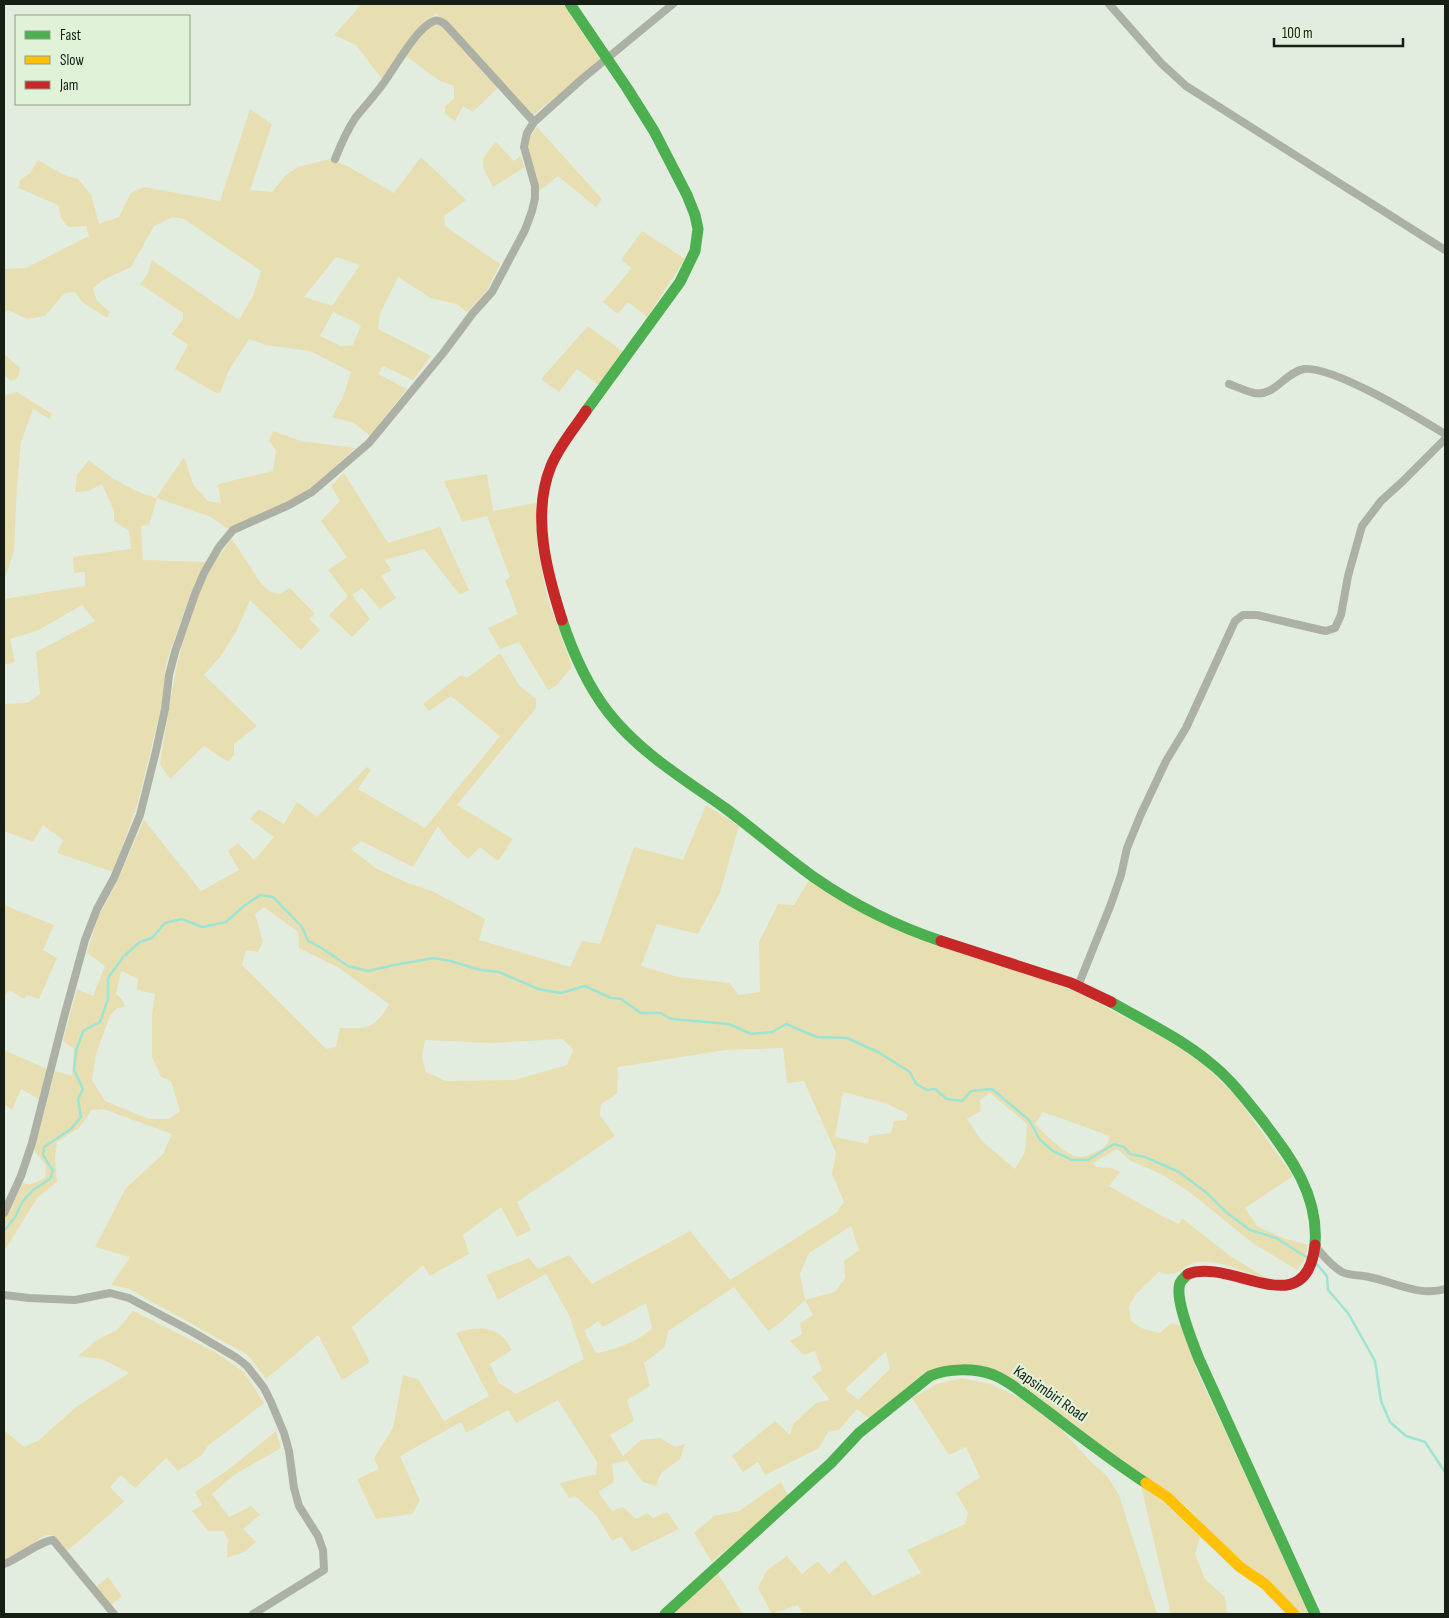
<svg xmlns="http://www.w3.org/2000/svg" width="1449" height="1618" font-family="'Sofia Sans Condensed',sans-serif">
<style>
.green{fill:#e7dfb1;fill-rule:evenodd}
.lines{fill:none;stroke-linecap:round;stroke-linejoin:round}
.stream{stroke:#9ce4d3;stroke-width:2.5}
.street{stroke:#adb0a4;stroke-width:8}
.fast{stroke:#4caf50;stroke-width:11}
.slow{stroke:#ffc107;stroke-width:11}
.jam{stroke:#c62828;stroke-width:11}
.labels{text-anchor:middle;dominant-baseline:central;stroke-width:4.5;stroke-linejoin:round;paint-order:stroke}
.street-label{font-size:16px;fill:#171e14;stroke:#e0f3d9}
</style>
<rect width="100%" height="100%" fill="#e3eddf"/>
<g class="green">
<path d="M362,4H563L601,60L532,116L436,13L406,43L382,79L356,45L334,35Z"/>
<path d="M436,24L441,25L498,87L473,112L463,106L455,121L445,114V106L454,99V86L440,81L406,56L429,27Z"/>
<path d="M250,109L272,124L250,190L272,192L286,175L298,167L330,159L347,166L394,193L421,157L466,200L444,216L445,226L500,264L486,292L467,312L456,304L431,298L398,277L380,314L378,329L431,356L413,380L383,366L378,374L407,389L370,436L354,423L332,417L343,397L351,372L310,351L266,345L249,339L229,370L220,393L214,392L175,369L188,345L172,334L183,319V313L140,284L147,275L152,260L239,320L253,296L261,271L184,219L173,217L154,226L131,267L103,280L93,288L97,301L110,312L107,318L82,302L75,292L65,293L45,316L27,319L8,310L4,312V269L26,268L89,236L86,226L68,227L61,218L58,205L18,188L20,180L30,173L38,160L64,175L78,179L91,195L99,224L119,217L131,193L144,187L220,201ZM336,257L360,265L332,306L304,297ZM333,312L361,325L353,345L341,346L320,336Z"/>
<path d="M537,127L602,199L596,207L558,176L539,191L528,149L529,138Z"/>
<path d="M496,142L514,161L520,156L525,167L493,187C481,164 477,162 496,142Z"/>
<path d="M642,231L685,259L647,317L628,302L618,314L603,302L632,268L621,260Z"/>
<path d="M588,326L623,352L599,385L577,369L559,392L541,379Z"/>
<path d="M4,354L20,368L18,378L11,381L4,374Z"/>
<path d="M17,392L52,414L49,419L33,409L21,442L17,486L14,551L5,578H4V395Z"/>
<path d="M273,431L301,441L355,448C335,467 316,486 292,500C272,511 249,517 228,529L211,517L157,498L149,525L141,526L143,560L207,562L191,593L166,663L161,709L137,805L113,872L57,853L63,840L43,825L33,842L4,831V704L27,703L40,694L36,652L95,621L82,605L39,630L10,639L15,662L4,665V599L85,586V572L74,573L73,557L131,549L129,531L114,521V511L102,484L88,491L75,492L77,475L89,460C112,479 128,489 156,498L184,457L194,486L208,501L221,503L218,484L273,471L276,450L269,441Z"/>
<path d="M344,473L388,543L440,527L469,590L460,595L424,549L384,560L392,570L381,576L396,598L380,609L362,588L352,595L370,619L352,637L329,615L348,596L328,570L347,557L321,521L340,501L331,486Z"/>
<path d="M487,474L493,511L536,503L537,547L548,600L572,667L556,686L548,690L519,642L500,649L488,628L518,614L505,580L510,577L487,516L462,522L444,481Z"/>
<path d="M232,539L260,582L270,592L279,594L290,588L315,614L309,619L320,630L301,650L250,600L236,632L220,657L204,675L257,726L234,744V755L228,762L204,746L170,779L160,765C173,689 181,600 232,539Z"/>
<path d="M500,653L519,685L536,699V708L457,805L513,839L498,861L480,847L468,859L449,841L438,826L413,867L361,841L351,849L377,869L408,883L432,891L485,919L479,940L570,967L582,941L600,944L634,847L683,860L706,805L739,826L720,893L698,934L657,924L641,966L678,977L729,983L739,995L760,992L759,942L778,904L794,905L809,880L894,929L1075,991L1170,1041L1204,1065L1236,1096L1293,1176L1245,1208L1257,1226L1283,1238L1308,1245L1304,1261L1297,1270L1251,1242L1191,1193L1161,1174L1131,1161L1117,1149L1093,1163L1096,1167L1112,1168L1120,1172L1109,1186L1162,1216L1179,1224L1182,1218L1230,1256L1270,1280C1245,1275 1224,1259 1198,1262C1182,1264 1181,1279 1159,1272L1136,1294L1129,1307L1131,1321L1141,1328L1160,1333L1171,1323L1182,1326L1198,1373L1310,1614H1302L1295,1610L1243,1565L1186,1506L1142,1473L1129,1467L1006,1377L954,1366L870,1419L857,1409L839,1430L828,1432L819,1448L765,1475L758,1462L743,1472L732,1456L775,1421L790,1435L793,1424L816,1403L830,1400L812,1377L822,1370L815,1351L804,1355L790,1341L802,1334L800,1323L813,1315L805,1300L780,1323L768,1331L734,1287L668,1331L665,1347L644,1363L650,1386L627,1400L634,1421L610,1435L623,1456L641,1440L660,1438L675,1447L685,1444L680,1459L661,1473L656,1486L643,1482L627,1461L612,1464L614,1482L598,1492L612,1511L623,1507L636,1519L647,1513L653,1518L667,1512L679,1529L632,1552L621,1536L612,1541L597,1516L575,1496L569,1498L560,1483L596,1474L597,1462L558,1400L516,1423L508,1410L466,1433L461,1422L400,1456L420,1501L412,1514L376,1519L357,1479L379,1469L374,1458L393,1428L403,1375L418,1379L444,1421L489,1396L456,1333C471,1328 489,1325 503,1337C506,1340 509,1346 512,1350L490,1364L499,1383L516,1394L584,1359L569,1315L546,1274L498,1300L486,1275L529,1258L538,1269L569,1255L592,1284L690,1231L730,1280L836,1213L844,1202L832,1174L836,1153L804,1081L787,1083L783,1048L726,1050L618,1067L617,1094L601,1104L600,1115L615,1136L517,1202L531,1230L517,1237L501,1207L463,1235L469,1254L430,1276L423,1265L352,1327L370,1362L342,1380L318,1335L266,1379L248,1355L129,1289L111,1285L130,1257L95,1247L126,1188L163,1154L172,1134L103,1109L92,1110L79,1128L57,1142L55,1157L57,1182L38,1197L4,1251V1219L23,1183L29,1185L45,1178L46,1166L34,1150L55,1071L72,1076L74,1049L63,1041L77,989L93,996L105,966L87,953L98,917L115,886L144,820L201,891L239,870L228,851L238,843L254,860L274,837L250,819L259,809L284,824L297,802L317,817L367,767L371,770L358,789L425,828L500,736L451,696L429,711L423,704L461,675L467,678ZM264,907L298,932L299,948L339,968L389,1004C375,1029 367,1029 340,1028L336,1047L326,1049L242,965L246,950L258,952L263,942L255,914ZM121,971L138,979L137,990L155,994L152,1015V1057L161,1077L171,1081L180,1111L169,1119H149L105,1101L92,1080L96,1054L110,1016L117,1008L125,1007L122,999L116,994ZM563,1039L573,1050L567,1065L514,1080L446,1081L426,1072L422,1057L425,1040L492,1043ZM843,1092L885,1103L908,1114L906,1120L894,1121L891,1133L869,1136L868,1144L835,1137ZM990,1093L1027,1124L1025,1152L1015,1169L982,1141L967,1119L981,1111L980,1100ZM1043,1112L1110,1136C1108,1145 1103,1149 1095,1152C1090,1155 1085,1157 1080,1157C1065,1155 1045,1134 1035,1124ZM851,1226L859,1250L844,1261L845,1278L835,1292L805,1300L800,1274L809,1253ZM646,1303L652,1328C641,1340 612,1351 596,1353L584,1331L598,1321L603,1327ZM886,1351L890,1369L858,1400L845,1389Z"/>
<path d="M4,905L54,925L43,950L57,958L39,999L27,995L24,999L9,990L4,998Z"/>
<path d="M4,1050L47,1069L40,1100L21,1089L12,1110L4,1104Z"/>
<path d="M133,1311L215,1352L244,1372L264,1403L208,1446L202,1455L178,1471L166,1458L135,1488L121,1475L110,1487L124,1501L116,1509L66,1552L52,1535H45L30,1546L4,1559V1430L24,1447L39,1440L76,1407L129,1373L102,1359L78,1356L97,1340L117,1330Z"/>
<path d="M962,1378L990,1384L1020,1398L1062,1430L1091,1462L1107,1476L1119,1495L1157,1614H804L797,1605L772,1614L758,1588L767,1570L787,1556L802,1574L818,1561L829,1574L845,1560L873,1596L921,1573L907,1550L965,1524L968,1513L956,1493L980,1477L966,1447L949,1455L912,1398L937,1384Z"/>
<path d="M276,1431L281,1448L234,1475L212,1494L229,1517L251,1506L260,1515L243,1529L256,1542L244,1552L227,1558L228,1540L224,1531H208L192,1511L202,1505L195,1492L229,1469Z"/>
<path d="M781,1482L789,1497L712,1562L694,1533L714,1516L739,1511Z"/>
<path d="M1141,1486L1162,1501L1200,1537L1195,1554L1205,1579L1225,1597L1227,1614H1171Z"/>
<path d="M717,1572L743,1614H672Z"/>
<path d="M108,1577L122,1596L112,1604L96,1587Z"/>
</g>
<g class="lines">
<g class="stream">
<path d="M4,1231L15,1217L23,1201L33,1190L50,1179L53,1171L43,1155L44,1147L71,1129L81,1117L78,1099L83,1089L74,1070L76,1051L83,1031L100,1022L108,999V978L123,957L140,942L152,938L165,923L182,919L202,927L226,922L244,906L260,895L273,897L302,927L308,941L320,947L348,966L368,971L394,965L434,958L450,961L481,970L499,972L538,989L561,993L585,986L611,998L621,999L641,1013H661L671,1019L729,1024L751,1034L772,1032L786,1024L817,1037L847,1038L878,1052L910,1072L916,1084L927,1090L935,1089L947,1099L962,1101L971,1091L992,1089L1029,1120L1040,1140L1053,1151L1072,1160H1088L1114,1144L1124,1147L1130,1154L1145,1157L1179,1172L1207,1193L1226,1212L1250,1230L1276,1238L1308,1258"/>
<path d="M1315,1262L1327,1276L1328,1290L1348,1313L1375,1361L1381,1401L1390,1422L1406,1436L1425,1442L1445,1472"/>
</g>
<g class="street">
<path d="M1109,4L1161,63L1186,86L1445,250"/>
<path d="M335,159C341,144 347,130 356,117C365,106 375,95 383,84C394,69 417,27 434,21C439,19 441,22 445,24L534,122"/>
<path d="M1229,384C1237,387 1246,391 1254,393C1275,397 1285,372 1304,369C1334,366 1417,417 1445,434"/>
<path d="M1078,986L1111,904L1121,875L1127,848L1141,814L1166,761L1186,728L1235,621L1243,615H1257L1321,630L1326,631L1335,628L1341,615L1348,576L1362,526L1381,501L1402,482L1445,439"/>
<path d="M4,1213L21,1176L32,1143L64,1017L85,940L97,909L114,878L140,815L156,751L165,709L169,675L175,652L195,594L204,573L219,547L233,530L289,505L312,492L369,443L444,352L473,313L492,292L525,230L532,211L535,198V186L524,147L527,133L534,122L582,79L673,4"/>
<path d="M1314,1245C1322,1254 1331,1266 1342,1272C1350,1276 1361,1275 1369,1277C1394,1282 1420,1297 1445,1289"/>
<path d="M4,1295L29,1298L75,1300L110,1293L129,1298L191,1331L237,1358L247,1366L264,1388L271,1402L284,1433L289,1451L294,1488L299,1506L318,1536L323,1550L324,1570L253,1614"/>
<path d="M4,1564C18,1559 40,1541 53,1540L114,1614"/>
</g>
<g class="fast">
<path d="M570,4L627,88L654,131L687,195L695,215L698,229L695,251L680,282L586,411"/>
<path d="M562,620C573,653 587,685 608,712C639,752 684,779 725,808C756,831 784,856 815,878C854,905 896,926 941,941"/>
<path d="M1111,1002C1144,1021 1180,1038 1209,1062C1231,1079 1246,1100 1263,1121C1291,1158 1319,1195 1315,1245"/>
<path d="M1188,1274C1185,1277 1182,1279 1180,1283C1174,1299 1193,1343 1199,1359L1315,1614"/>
<path d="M665,1614L831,1463L859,1433L930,1376C948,1368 975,1368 994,1375C1013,1383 1030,1399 1047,1411C1080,1436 1112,1461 1146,1483"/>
</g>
<path class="slow" d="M1146,1483L1167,1497L1240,1567L1265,1584L1294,1614"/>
<g class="jam">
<path d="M562,620C547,573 531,515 551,466C559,446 574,429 586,411"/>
<path d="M941,941L1071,983L1111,1002"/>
<path d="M1188,1274C1231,1257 1306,1326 1315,1245"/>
</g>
</g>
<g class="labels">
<g class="street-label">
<text transform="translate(1050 1394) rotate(35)">Kapsimbiri Road</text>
</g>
</g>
<rect width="1449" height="1618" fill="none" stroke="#171e14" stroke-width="10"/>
<rect x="15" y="15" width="175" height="90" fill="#e0f3d9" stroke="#909e8a"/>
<rect x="25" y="31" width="25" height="8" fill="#4caf50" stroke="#909e8a"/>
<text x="60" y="40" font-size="15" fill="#171e14">Fast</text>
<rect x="25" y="56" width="25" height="8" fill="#ffc107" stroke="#909e8a"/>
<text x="60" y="65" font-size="15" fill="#171e14">Slow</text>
<rect x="25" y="81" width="25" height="8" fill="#c62828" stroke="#909e8a"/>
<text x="60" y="90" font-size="15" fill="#171e14">Jam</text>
<path d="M1274 38v8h129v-8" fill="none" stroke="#171e14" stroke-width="2.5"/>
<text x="1282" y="38" font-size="15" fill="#171e14" stroke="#e0f3d9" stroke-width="4" paint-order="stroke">100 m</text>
</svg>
